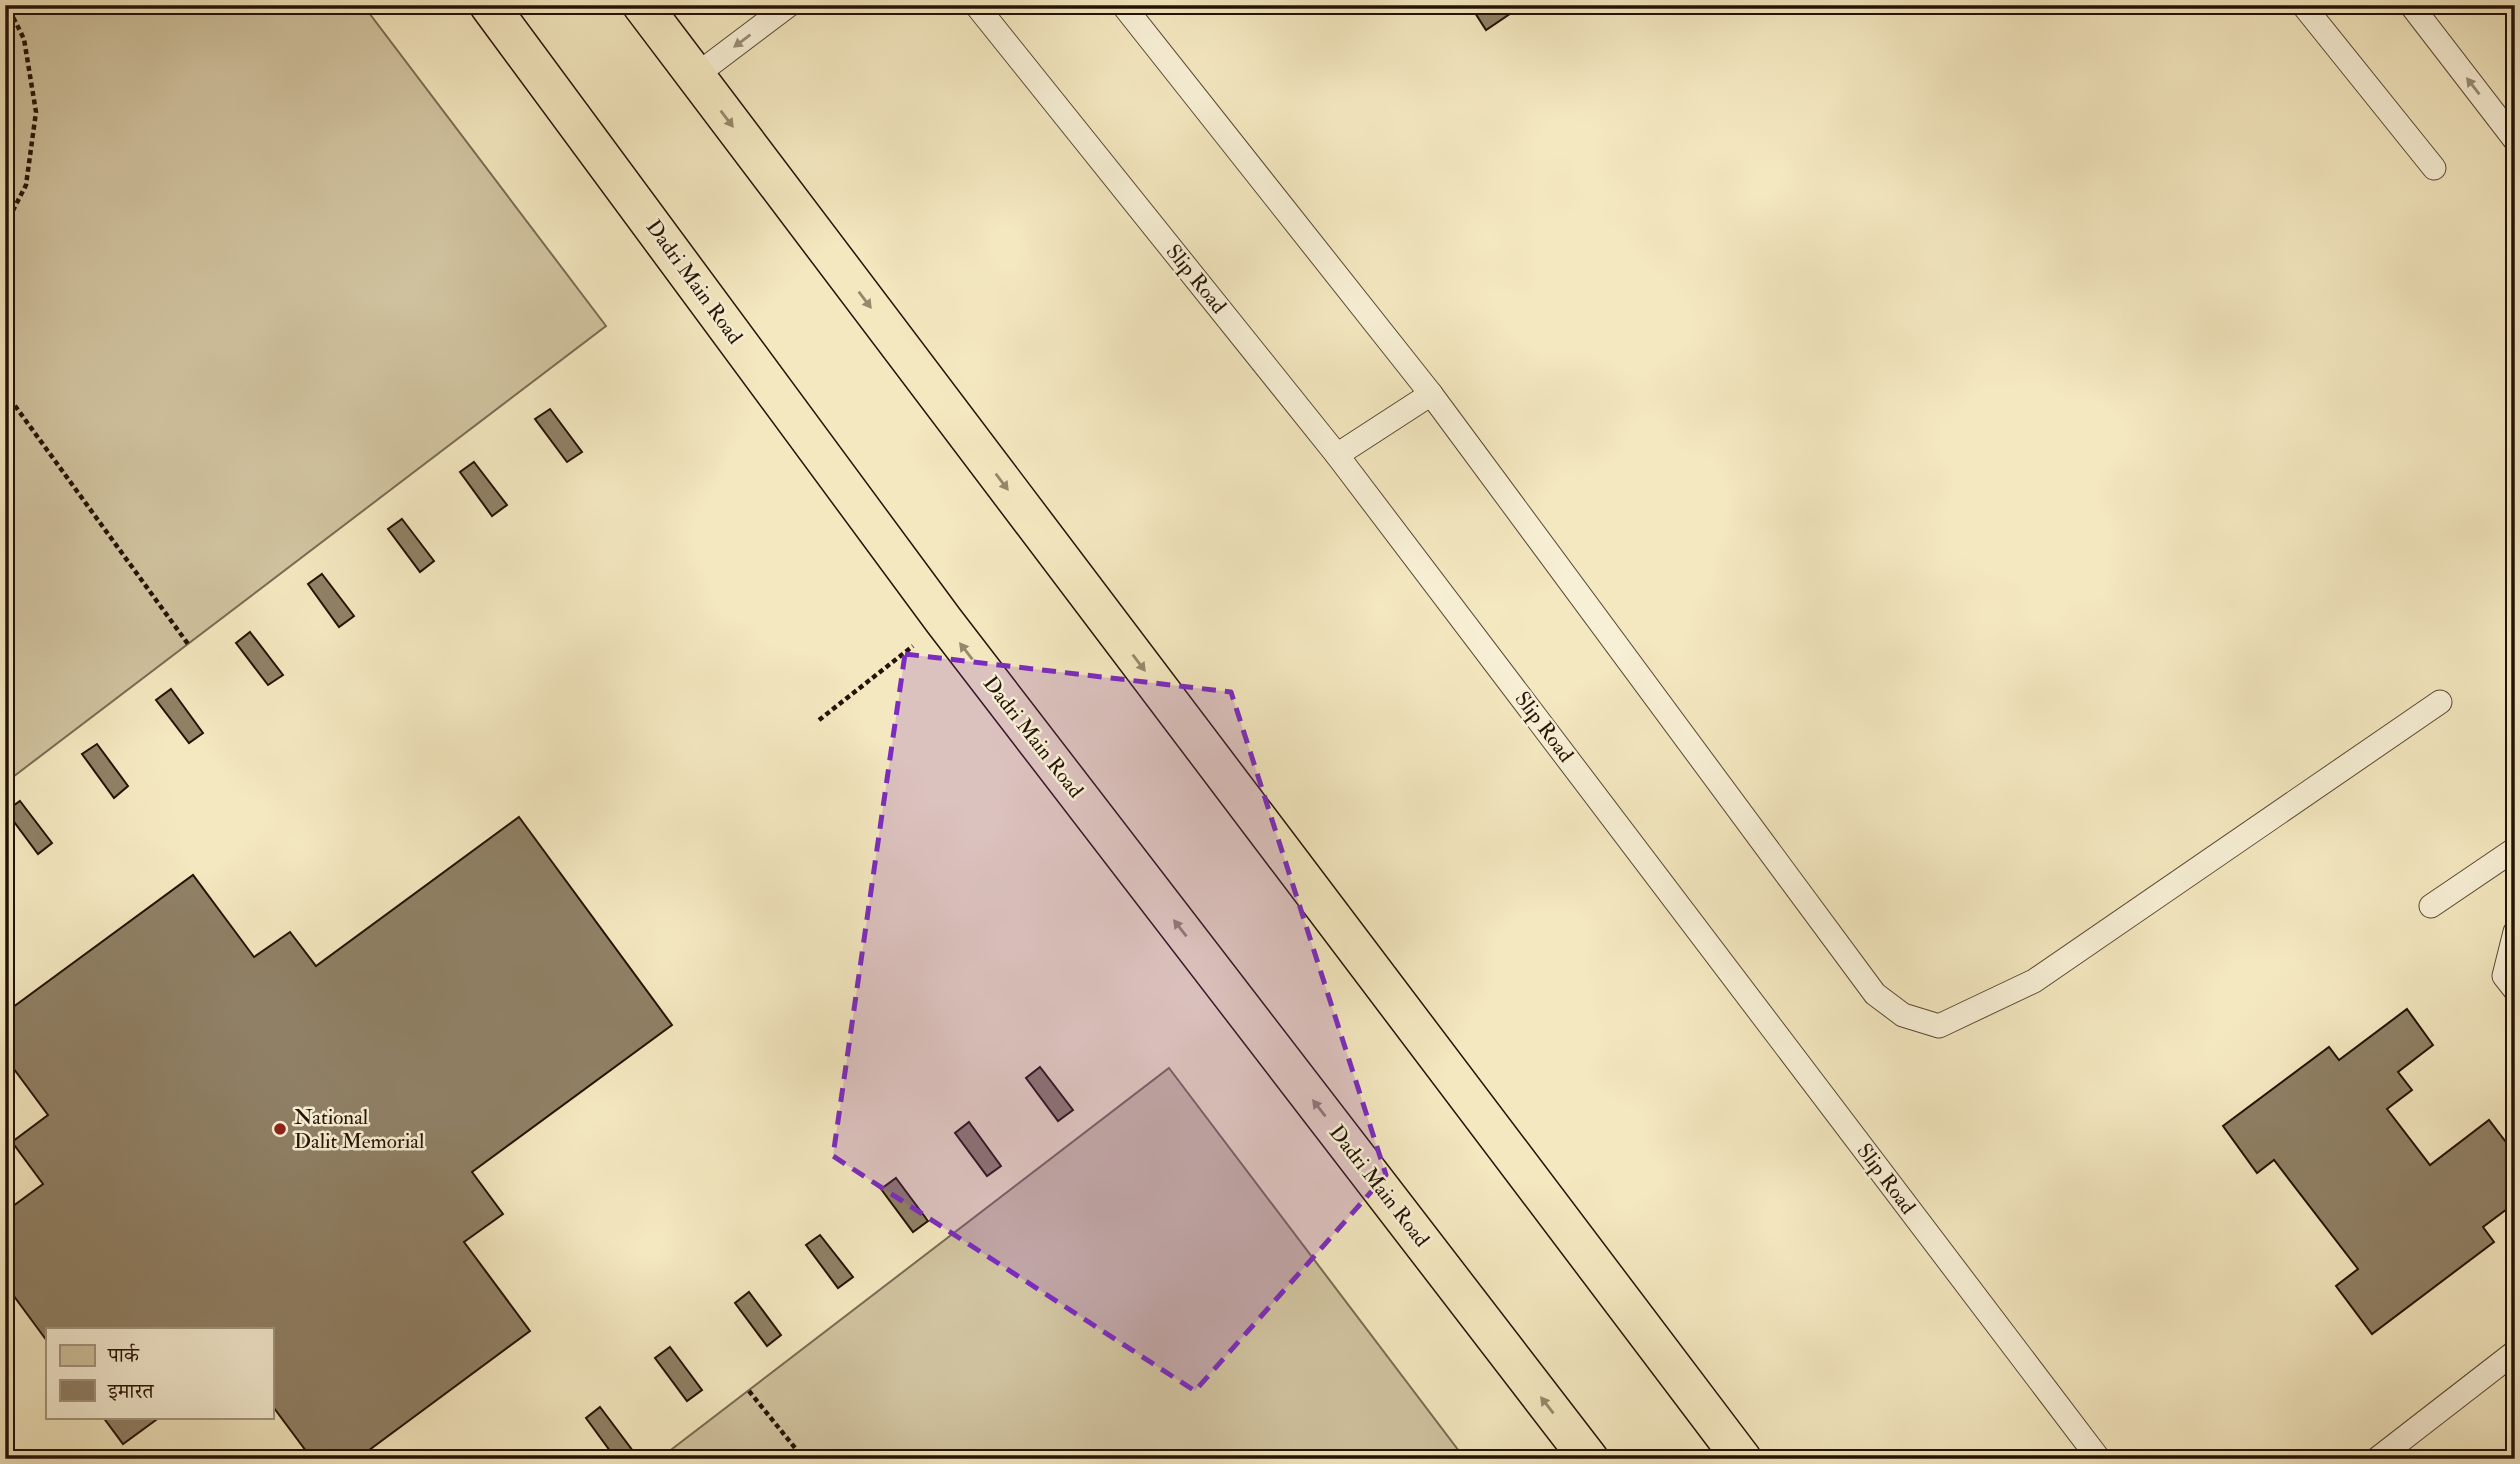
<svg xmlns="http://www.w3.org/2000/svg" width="2520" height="1464" font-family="'IM FELL Double Pica','Noto Serif Devanagari',serif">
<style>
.green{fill:#d1c4a0;stroke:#7a6b52;stroke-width:2}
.building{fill:#908166;stroke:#241204;stroke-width:2}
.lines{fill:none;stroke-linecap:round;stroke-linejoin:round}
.service-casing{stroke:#584833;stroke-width:25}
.trunk-casing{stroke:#241204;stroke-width:41}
.path{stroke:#241204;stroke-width:4.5;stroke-dasharray:5 3.5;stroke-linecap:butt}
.service{stroke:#f8f0d6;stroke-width:23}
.trunk{stroke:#f4e8c0;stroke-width:38}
.oneway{fill:#998c78}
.oneway2{fill:#96886b}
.marked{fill:#7b2cbf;fill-opacity:0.2;stroke:#7b2cbf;stroke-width:5;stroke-dasharray:14 9;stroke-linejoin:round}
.poi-dot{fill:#8f2418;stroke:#f8f0d6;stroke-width:2.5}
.labels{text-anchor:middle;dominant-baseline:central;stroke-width:5;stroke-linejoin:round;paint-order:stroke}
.street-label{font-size:21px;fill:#241204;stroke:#f8f0d6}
.poi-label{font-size:21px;fill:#241204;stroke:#f8f0d6;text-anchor:start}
</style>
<rect width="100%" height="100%" fill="#f4e8c0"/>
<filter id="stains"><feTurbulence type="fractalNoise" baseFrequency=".00286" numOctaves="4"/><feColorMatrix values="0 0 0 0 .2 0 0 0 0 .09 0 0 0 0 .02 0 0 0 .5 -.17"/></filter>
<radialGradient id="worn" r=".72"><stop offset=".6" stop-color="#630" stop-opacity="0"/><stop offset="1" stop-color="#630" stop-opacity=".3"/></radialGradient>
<g class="green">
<path d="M5,5H363L606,326L5,783Z"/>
<path d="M1169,1068L1465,1459H659Z"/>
</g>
<g class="building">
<path d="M1470,5H1523L1486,30Z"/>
<path d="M550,409L582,452L567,462L535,419Z"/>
<path d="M474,462L507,505L492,516L460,472Z"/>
<path d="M402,519L434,561L420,572L388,529Z"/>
<path d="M322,574L354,616L339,627L308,584Z"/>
<path d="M250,632L283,675L268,685L236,643Z"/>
<path d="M171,689L203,733L189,743L156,700Z"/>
<path d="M97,744L128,786L114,798L82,754Z"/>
<path d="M20,801L52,843L38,854L6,811Z"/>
<path d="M519,817L672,1025L472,1172L503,1214L464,1242L530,1331L357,1459H312L271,1404V1329H47V1341L5,1284V1212L43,1184L12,1142L48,1115L5,1057V1013L193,875L254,957L290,932L316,966Z"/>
<path d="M2407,1009L2433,1045L2398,1072L2412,1090L2387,1109L2430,1165L2489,1120L2515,1154V1203L2483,1227L2494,1242L2372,1334L2336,1286L2358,1269L2274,1160L2257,1173L2223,1126L2329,1047L2339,1060Z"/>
<path d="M1040,1067L1073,1110L1058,1121L1026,1078Z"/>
<path d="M969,1122L1001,1166L987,1176L955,1133Z"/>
<path d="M896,1178L928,1221L913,1232L881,1189Z"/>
<path d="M820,1235L853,1277L838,1288L806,1245Z"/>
<path d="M749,1292L781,1335L767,1346L735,1303Z"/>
<path d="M670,1347L702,1390L687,1401L655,1358Z"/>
<path d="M600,1407L633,1451L621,1459H616L586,1418Z"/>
<path d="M103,1417H160L123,1444Z"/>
</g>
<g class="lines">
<defs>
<g id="service">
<path d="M976,5L1337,455L2099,1459"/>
<path d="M1123,5L1431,394L1337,455"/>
<path d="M2303,5L2434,168"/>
<path d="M2411,5L2515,140"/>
<path d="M695,76L789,5"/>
<path d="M1431,394L1875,994L1903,1015L1939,1026L2034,981L2440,702"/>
<path d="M2431,906L2515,849"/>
<path d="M2515,932L2504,976L2515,990"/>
<path d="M2377,1459L2515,1352"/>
</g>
<g id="trunk">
<path d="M489,5L944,621L1589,1459"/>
<path d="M642,5L1742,1459"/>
</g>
</defs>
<use href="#service" class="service-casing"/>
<use href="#trunk" class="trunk-casing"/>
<g class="path">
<path d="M5,226L26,185L36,112L24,39L7,5"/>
<path d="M5,392L188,644"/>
<path d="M819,720L913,646"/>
<path d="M749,1391L804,1459"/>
</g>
<use href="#service" class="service"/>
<use href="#trunk" class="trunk"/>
</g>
<defs><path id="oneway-solid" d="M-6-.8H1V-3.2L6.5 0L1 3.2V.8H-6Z" transform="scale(1.75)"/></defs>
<g class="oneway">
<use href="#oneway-solid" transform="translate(742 41) rotate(143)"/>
<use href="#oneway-solid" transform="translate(2473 86) rotate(-128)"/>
</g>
<g class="oneway2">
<use href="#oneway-solid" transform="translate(727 119) rotate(53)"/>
<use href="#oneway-solid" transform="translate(865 300) rotate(53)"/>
<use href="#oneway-solid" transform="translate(1002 482) rotate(53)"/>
<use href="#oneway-solid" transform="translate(966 651) rotate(-128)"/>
<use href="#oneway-solid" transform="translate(1139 663) rotate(53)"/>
<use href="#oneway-solid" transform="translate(1180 928) rotate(-128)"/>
<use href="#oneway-solid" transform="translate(1319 1108) rotate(-128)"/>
<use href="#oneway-solid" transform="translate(1547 1405) rotate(-128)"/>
</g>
<path class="marked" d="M905,654L1231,692L1386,1175L1195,1391L833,1156Z"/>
<circle class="poi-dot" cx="280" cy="1129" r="7"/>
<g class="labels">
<g class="street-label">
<text transform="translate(1196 279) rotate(51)">Slip Road</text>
<text transform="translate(694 282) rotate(54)">Dadri Main Road</text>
<text transform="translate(1544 727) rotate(53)">Slip Road</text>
<text transform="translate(1033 737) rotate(52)">Dadri Main Road</text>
<text transform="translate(1886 1179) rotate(53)">Slip Road</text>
<text transform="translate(1379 1186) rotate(52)">Dadri Main Road</text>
</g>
<g class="poi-label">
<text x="294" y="1117">National<tspan x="294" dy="24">Dalit Memorial</tspan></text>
</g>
</g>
<rect width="2520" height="1464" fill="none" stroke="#f4e8c0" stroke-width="28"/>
<rect x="7" y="7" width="2506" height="1450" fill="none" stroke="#241204" stroke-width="3.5"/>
<rect x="14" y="14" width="2492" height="1436" fill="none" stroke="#241204" stroke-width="2"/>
<rect x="46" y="1328" width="228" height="91" fill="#f8f0d6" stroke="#a39782" stroke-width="2"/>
<rect x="60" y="1345" width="35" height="21" fill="#d1c4a0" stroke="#a39782" stroke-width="2"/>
<text x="108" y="1362" font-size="21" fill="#241204">पार्क</text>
<rect x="60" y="1380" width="35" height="21" fill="#908166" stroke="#a39782" stroke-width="2"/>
<text x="108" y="1398" font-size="21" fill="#241204">इमारत</text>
<rect width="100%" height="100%" filter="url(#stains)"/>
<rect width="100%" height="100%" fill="url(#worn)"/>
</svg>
